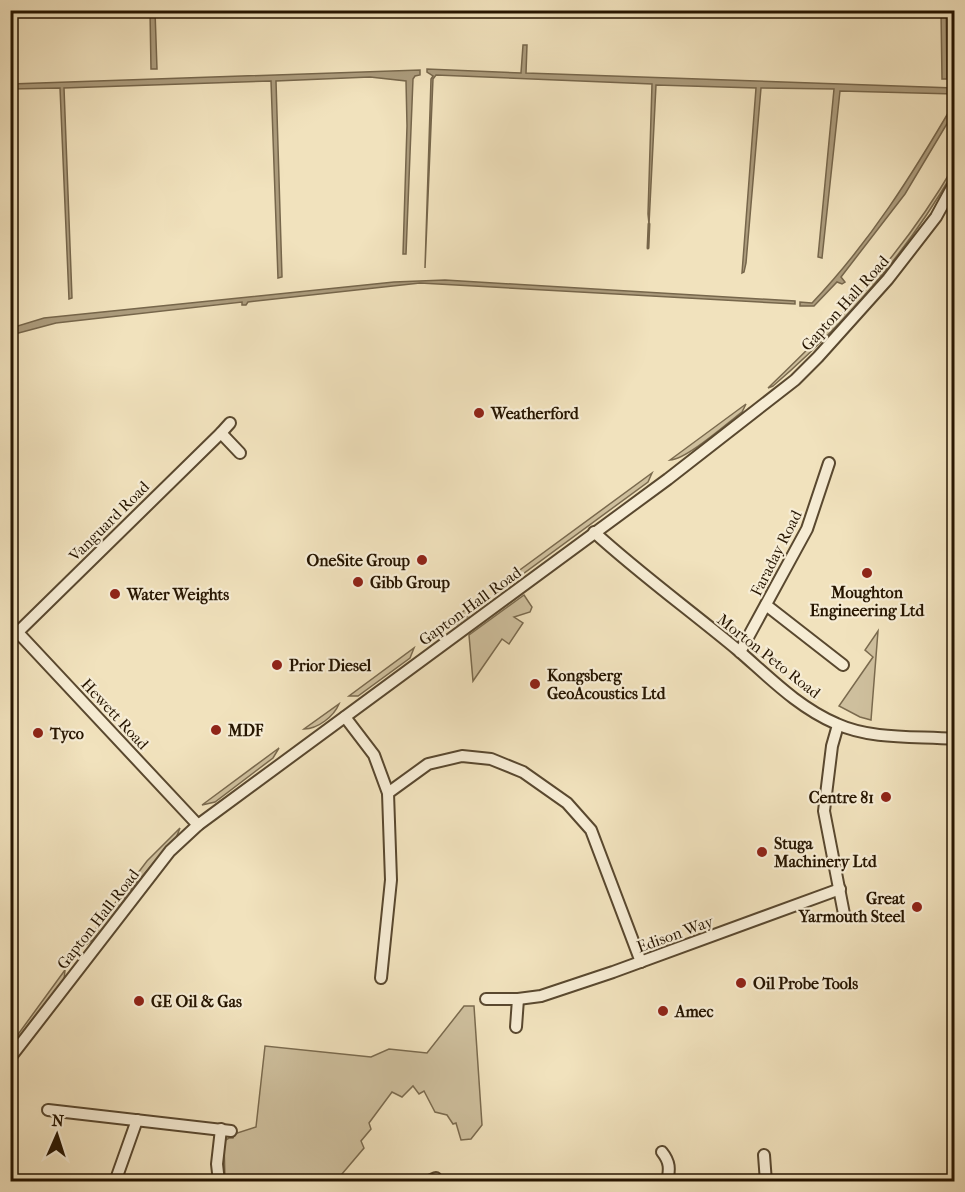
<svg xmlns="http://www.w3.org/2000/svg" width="965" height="1192" font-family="'IM FELL French Canon',serif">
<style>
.green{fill:#cebf9d;stroke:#7a6a4e;stroke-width:1.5}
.water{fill:#ac9c7d;stroke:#76664b;stroke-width:1.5}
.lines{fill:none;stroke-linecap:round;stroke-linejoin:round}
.stream{stroke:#76664b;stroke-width:3}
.minor-casing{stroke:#59482f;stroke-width:14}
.minor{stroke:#f6ecd4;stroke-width:10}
.poi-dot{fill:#8f2418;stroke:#f6ecd4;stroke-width:2}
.labels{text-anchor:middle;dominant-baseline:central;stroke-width:4.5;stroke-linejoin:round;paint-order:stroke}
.street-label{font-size:16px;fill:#261500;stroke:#f6ecd4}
.poi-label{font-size:16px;font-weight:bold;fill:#261500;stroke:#f6ecd4;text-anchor:start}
</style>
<rect width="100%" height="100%" fill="#f1e2bd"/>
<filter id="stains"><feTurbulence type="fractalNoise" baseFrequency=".00333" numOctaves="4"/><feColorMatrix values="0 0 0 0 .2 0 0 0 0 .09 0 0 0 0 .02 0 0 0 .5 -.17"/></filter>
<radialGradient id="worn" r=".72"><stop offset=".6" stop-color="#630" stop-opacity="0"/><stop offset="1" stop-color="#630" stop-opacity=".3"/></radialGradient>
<g class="green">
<path d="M954,166V171C907,252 844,325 773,386L768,388C841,318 903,254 954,166Z"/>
<path d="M746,404L742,412C726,424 687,459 670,460Z"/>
<path d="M652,473L648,482L516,579L502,583Z"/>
<path d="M524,595L532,607L530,612L514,617L523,623L509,644L502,639L473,681L469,635Z"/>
<path d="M484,596C479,610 456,629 441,628Z"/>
<path d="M878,631L871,720L860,717L839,706L873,657L865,650Z"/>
<path d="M414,648L410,658L358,696H349Z"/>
<path d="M339,704C334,716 318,729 304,729Z"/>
<path d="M279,748L273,758L215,802L202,805Z"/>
<path d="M180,828L176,838C161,854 147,870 133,887C121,902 98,941 82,947L147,861Z"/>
<path d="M65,970L64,980L11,1051V1044Z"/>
<path d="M464,1006H474L482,1125L471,1139L461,1140L456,1123L453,1124L447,1115L435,1112L424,1091L419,1094L413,1086L402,1097L392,1092L369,1123L371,1129L361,1141L364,1148L336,1181H225L224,1141L229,1138H233L234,1134L256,1127L265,1046L371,1057L389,1049L427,1053Z"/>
</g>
<g class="water">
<path d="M150,11H155L157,69H151Z"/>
<path d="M941,11H946L947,79H942Z"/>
<path d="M523,45H527L526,73L954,88V94L840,91L822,258L818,257L834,89L761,88L746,263L744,272L742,273L756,88L656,85L649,224L648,214L652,84L436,75L433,79L425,268L431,79L433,76L427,72V69L521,73Z"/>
<path d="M420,70V75L415,76L413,79L406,254H403L407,126L406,81L370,77L276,81L282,277L278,278L271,81L64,88L72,298L69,299L60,88L11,89V84Z"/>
<path d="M954,103V112L905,194L841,277L845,282L842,284L837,282L814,306H800V302L812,303C870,242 912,175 954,103Z"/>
<path d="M445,280L795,301V304L420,283L248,302L246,305H242V302L56,323L11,335V328L44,318L394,282Z"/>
</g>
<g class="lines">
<g class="stream">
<path d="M450,10L458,15"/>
<path d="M648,248L649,224"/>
</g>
<defs>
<g id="minor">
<path d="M221,433L240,453"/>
<path d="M594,532C640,574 691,611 739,651C770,678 799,708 837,724C872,740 917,736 954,739"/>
<path d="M766,605L843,665"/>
<path d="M10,624L198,825"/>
<path d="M18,632L221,433L230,423"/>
<path d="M740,652L807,529L829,463"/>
<path d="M345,717L374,755L388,793L391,880L381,978"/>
<path d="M838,725L832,746L824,811L844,914"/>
<path d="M388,793L428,764L462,756L491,759L523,772L567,803L591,830L641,962"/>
<path d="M486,999H518L541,996L613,972L840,889"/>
<path d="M516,1027L518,999"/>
<path d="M10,1058L170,851L198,825L668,479L795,380L818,357L888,279L936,217L954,184"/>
<path d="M48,1110L231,1131"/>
<path d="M662,1152C670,1162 670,1169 667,1182"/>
<path d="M764,1155L766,1182"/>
<path d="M115,1182L137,1120"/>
<path d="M219,1182L217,1164L221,1129"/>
<path d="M427,1182L436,1178"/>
</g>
</defs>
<use href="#minor" class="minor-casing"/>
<use href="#minor" class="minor"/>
</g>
<g class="poi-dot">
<circle cx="479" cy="413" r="6"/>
<circle cx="422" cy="560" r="6"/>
<circle cx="867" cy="573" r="6"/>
<circle cx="358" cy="582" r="6"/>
<circle cx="115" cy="594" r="6"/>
<circle cx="277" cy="665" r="6"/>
<circle cx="535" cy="684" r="6"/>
<circle cx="216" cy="730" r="6"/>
<circle cx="38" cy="733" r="6"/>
<circle cx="886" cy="797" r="6"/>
<circle cx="762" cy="852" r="6"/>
<circle cx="917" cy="907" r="6"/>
<circle cx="741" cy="983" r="6"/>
<circle cx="139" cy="1001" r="6"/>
<circle cx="663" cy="1011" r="6"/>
</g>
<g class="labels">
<g class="street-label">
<text transform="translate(845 303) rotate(-48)">Gapton Hall Road</text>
<text transform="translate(109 521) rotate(-45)">Vanguard Road</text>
<text transform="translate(776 553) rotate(-63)">Faraday Road</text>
<text transform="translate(470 606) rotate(-36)">Gapton Hall Road</text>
<text transform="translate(769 656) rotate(38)">Morton Peto Road</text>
<text transform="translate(115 714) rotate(47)">Hewett Road</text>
<text transform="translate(98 919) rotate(-52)">Gapton Hall Road</text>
<text transform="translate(675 934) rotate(-20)">Edison Way</text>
</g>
<g class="poi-label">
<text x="491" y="413">Weatherford</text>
<text x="410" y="560" text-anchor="end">OneSite Group</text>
<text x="370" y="582">Gibb Group</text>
<text x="867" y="592" text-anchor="middle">Moughton<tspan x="867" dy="18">Engineering Ltd</tspan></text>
<text x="127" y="594">Water Weights</text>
<text x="289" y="665">Prior Diesel</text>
<text x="547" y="675">Kongsberg<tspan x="547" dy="18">GeoAcoustics Ltd</tspan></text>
<text x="228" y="730">MDF</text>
<text x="50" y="733">Tyco</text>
<text x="874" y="797" text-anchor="end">Centre 81</text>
<text x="774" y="843">Stuga<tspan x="774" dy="18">Machinery Ltd</tspan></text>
<text x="905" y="898" text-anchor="end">Great<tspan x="905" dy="18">Yarmouth Steel</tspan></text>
<text x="753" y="983">Oil Probe Tools</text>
<text x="151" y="1001">GE Oil &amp; Gas</text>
<text x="675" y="1011">Amec</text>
</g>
</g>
<rect width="965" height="1192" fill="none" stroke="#f1e2bd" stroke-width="36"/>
<rect x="12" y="12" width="941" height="1168" fill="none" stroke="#261500" stroke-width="3"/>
<rect x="18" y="18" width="929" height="1156" fill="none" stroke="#261500" stroke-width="1.5"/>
<g transform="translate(57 1135) rotate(3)" stroke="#f6ecd4" stroke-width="4.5" paint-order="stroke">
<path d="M0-4.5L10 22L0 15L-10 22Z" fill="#261500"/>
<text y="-9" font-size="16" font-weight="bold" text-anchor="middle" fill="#261500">N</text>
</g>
<rect width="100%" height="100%" filter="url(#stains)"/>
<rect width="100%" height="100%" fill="url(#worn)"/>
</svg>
